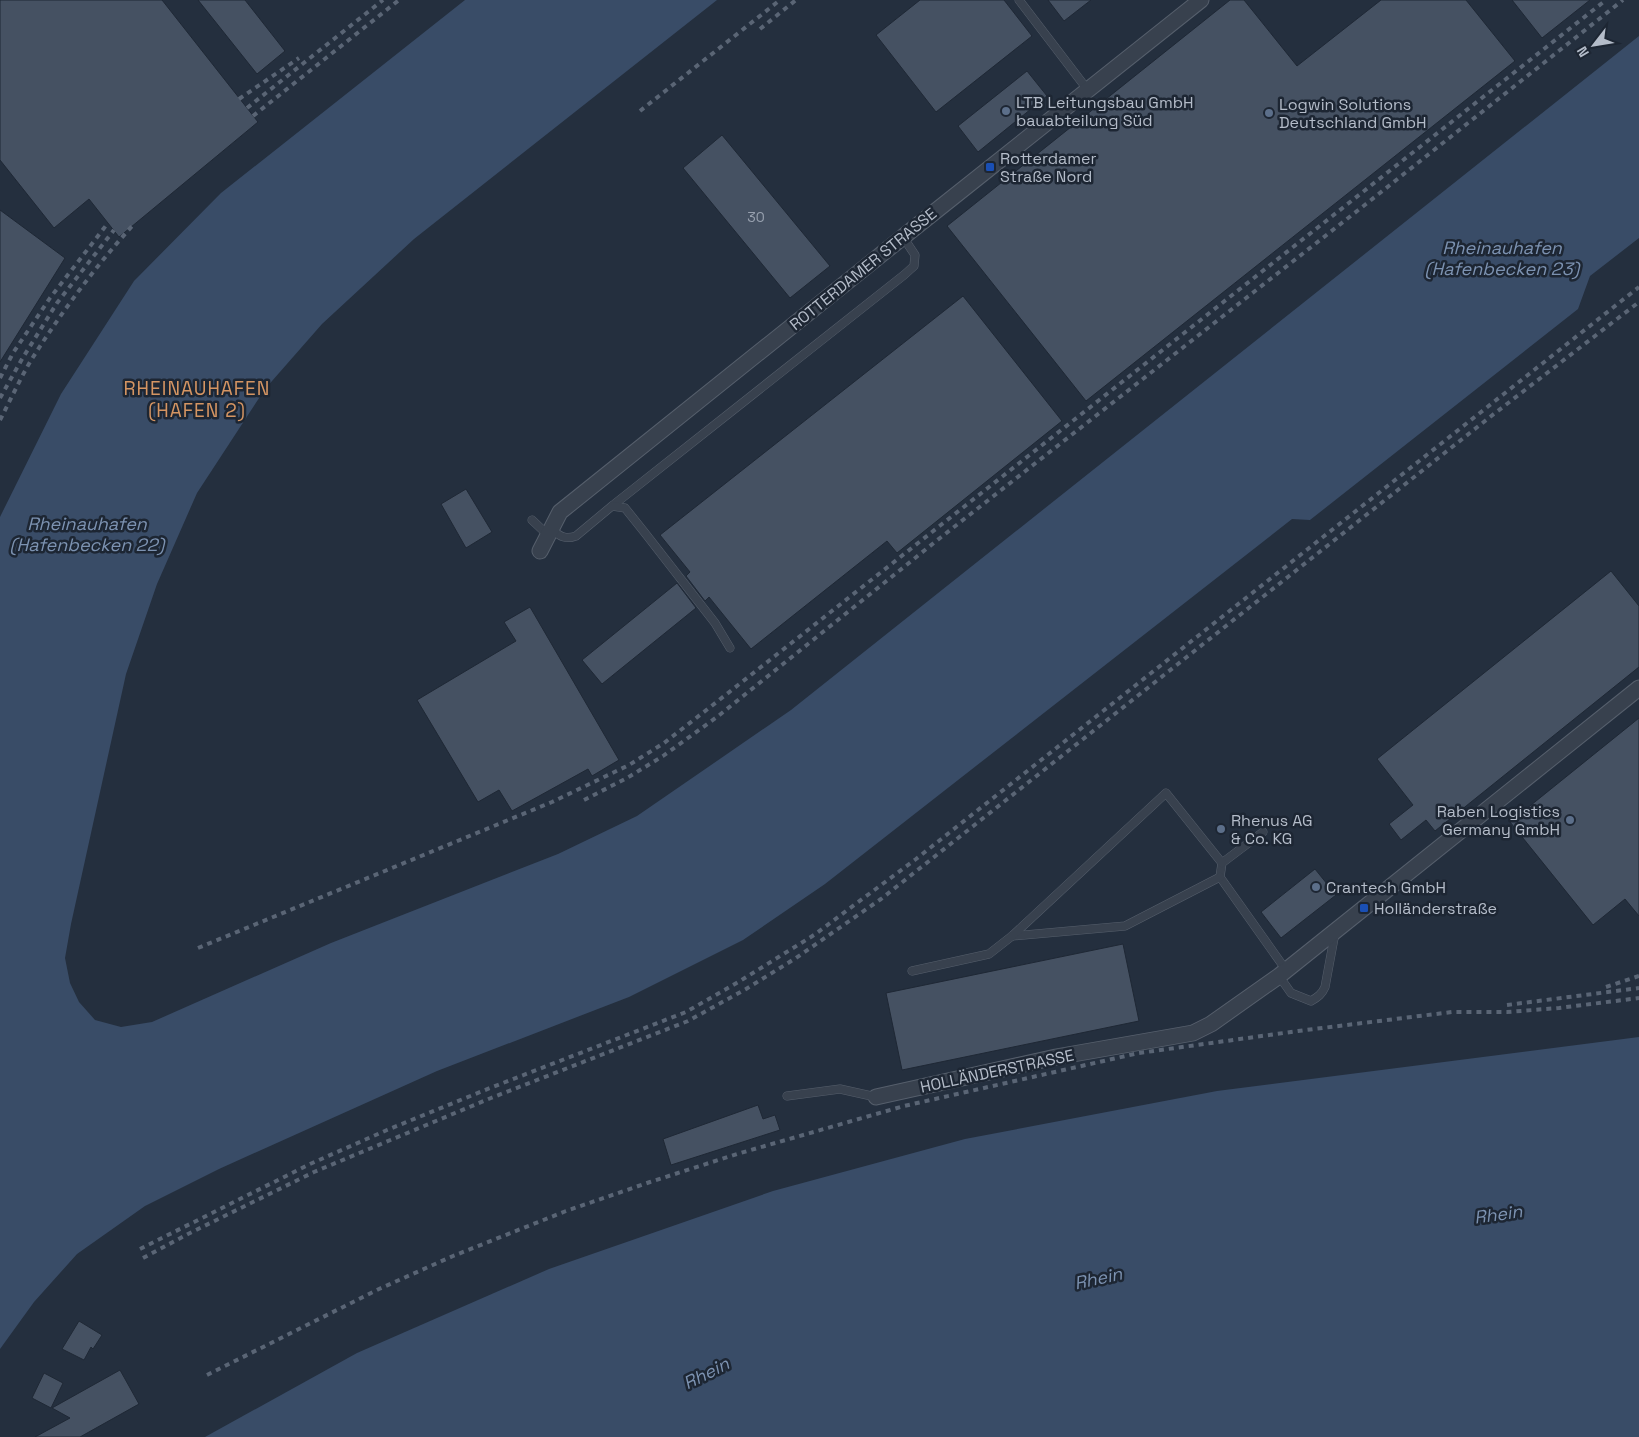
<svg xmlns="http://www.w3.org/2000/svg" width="1639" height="1437" font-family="'Space Grotesk',sans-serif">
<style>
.water{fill:#394c67}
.building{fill:#455162;stroke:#1f2835}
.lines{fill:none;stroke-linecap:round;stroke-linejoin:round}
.service-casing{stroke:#565f6c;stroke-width:9}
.minor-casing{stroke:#565f6c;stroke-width:17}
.service{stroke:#38414e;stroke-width:8}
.minor{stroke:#38414e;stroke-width:15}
.rail{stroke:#5a6575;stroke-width:4;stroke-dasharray:5 5;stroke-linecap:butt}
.service-dot{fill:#5c6f8a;stroke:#1d2633;stroke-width:2}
.transit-dot{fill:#1a4fb4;stroke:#1d2633;stroke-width:2}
.labels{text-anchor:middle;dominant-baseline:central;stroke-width:5;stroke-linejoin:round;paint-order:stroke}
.number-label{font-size:14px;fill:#98a1af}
.poi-label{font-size:16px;fill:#b4bcc9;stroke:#1d2633;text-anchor:start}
.street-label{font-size:16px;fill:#b4bcc9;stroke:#1d2633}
.water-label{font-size:18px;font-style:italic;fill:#7c92b1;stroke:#1d2633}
.quarter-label{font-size:19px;letter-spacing:1px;fill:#d59563;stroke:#1d2633}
</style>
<rect width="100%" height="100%" fill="#242f3e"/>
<g class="water">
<path d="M465,0H717L414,239L322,324L265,389L197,493L157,584L126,674L71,924L65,958L70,983L79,1002L95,1020L121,1027L152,1022L331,943L558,854L637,816L791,710L1639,36V238L1590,276L1578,309L1310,520L1292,519L825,884L743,940L629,997L437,1071L219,1169L145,1206L77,1254L34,1302L0,1349V517L61,394L134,281L221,193Z"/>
<path d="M1639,1037V1437H205L357,1353L549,1269L773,1191L965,1139L1217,1091Z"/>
</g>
<g class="building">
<path d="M0,0H162L258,122L119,237L89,199L54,228L0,160Z"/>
<path d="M198,0H245L285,51L257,74Z"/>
<path d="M920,0H1004L1032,36L936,112L876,35Z"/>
<path d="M1048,0H1091L1064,21Z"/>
<path d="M1230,0H1244L1297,66L1381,0H1466L1515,61L1086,401L947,226Z"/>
<path d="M1512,0H1590L1542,38Z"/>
<path d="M1027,71L1047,96L978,152L958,126Z"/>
<path d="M722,135L830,266L790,298L683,168Z"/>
<path d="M0,210L65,258L0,362Z"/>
<path d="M963,296L1062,421L897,553L887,541L751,649L709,597L705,601L686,576L690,572L660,535Z"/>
<path d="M466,489L492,532L466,548L441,504Z"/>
<path d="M1611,571L1639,606V667L1435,831L1426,820L1401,840L1389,824L1413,805L1377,759Z"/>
<path d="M677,583L696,608L602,684L582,660Z"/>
<path d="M530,607L619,760L592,776L588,769L512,811L499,790L478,802L417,700L516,641L504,622Z"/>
<path d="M1639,718V916L1625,899L1593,925L1510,822Z"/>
<path d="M1315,869L1336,895L1281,938L1261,912Z"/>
<path d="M1123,944L1139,1021L902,1070L886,993Z"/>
<path d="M758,1105L763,1119L775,1115L780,1130L671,1165L663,1139Z"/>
<path d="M79,1321L102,1335L93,1349L91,1347L84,1360L62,1349Z"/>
<path d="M120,1370L139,1404L80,1437H35L70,1418L52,1408Z"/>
<path d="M44,1373L63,1383L51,1408L32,1398Z"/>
</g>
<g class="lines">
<defs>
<g id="service">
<path d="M1019,0L1087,89"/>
<path d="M612,506L904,275L914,266L915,255L903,237"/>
<path d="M532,520L549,536"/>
<path d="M552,530C560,536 565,540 576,536L612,506L625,508L645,533L715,623L730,648"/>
<path d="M1263,832L1222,863L1220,877L1286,970"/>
<path d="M1012,936L1125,926L1220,877"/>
<path d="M912,971L989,954L1012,936L1166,793L1222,863"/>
<path d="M1279,976L1291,993L1311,1001C1318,997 1322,994 1325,987L1335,933"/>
<path d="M787,1096L840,1089L876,1097"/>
</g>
<g id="minor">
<path d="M540,551L560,512L903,237L1201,0"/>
<path d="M876,1097L1056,1057L1193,1033L1211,1024L1279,976L1639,688"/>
</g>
</defs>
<use href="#service" class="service-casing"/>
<use href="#minor" class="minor-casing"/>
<use href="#service" class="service"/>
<use href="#minor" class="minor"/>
<g class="rail">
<path d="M760,29L796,0"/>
<path d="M239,99L299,58"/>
<path d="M247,108L383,0"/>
<path d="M640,111L780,0"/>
<path d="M253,116L399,0"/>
<path d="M0,378L13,353L50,298L108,223"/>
<path d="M0,398L22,359L57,303L114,230"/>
<path d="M0,420C10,401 19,381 30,362C60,314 95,267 133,225"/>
<path d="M584,800L627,778L663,756L717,717L940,538L1366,204L1623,0"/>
<path d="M198,948L552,802L629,765L664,743L709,708L1606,0"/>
<path d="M1606,987L1639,976"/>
<path d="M1507,1005L1639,988"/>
<path d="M140,1249L310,1164L387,1130L490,1088L686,1012L740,981L814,935L916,859L1639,287"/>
<path d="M143,1258L188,1234L314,1172L491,1098L688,1021L746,989L796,958L881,899L1490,417L1639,302"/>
<path d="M207,1375L379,1289L453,1256L566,1211L650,1182L737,1154L904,1106L1139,1053L1298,1031L1452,1012H1507L1559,1008L1639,998"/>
</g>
</g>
<g class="service-dot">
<circle cx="1006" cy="111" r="5"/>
<circle cx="1269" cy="113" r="5"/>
<circle cx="1570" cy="820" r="5"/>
<circle cx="1221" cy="829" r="5"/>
<circle cx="1316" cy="887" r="5"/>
</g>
<g class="transit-dot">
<rect x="985" y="162" width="10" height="10" rx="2.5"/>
<rect x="1359" y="903" width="10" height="10" rx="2.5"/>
</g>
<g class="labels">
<g class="number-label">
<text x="756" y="217">30</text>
</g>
<g class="poi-label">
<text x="1016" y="102">LTB Leitungsbau GmbH<tspan x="1016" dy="18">bauabteilung Süd</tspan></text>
<text x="1279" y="104">Logwin Solutions<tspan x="1279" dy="18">Deutschland GmbH</tspan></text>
<text x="1000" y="158">Rotterdamer<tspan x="1000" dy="18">Straße Nord</tspan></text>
<text x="1560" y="811" text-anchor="end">Raben Logistics<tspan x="1560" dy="18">Germany GmbH</tspan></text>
<text x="1231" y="820">Rhenus AG<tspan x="1231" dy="18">&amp; Co. KG</tspan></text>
<text x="1326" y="887">Crantech GmbH</text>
<text x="1374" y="908">Holländerstraße</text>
</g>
<g class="street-label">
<text transform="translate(863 269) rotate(-39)">ROTTERDAMER STRASSE</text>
<text transform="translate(997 1071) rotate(-12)">HOLLÄNDERSTRASSE</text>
</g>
<g class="water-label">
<text x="1502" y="247">Rheinauhafen<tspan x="1502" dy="21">(Hafenbecken 23)</tspan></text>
<text x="87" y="523">Rheinauhafen<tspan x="87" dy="21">(Hafenbecken 22)</tspan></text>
<text transform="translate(1498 1214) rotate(-8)">Rhein</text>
<text transform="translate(1098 1278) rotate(-12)">Rhein</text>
<text transform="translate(706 1373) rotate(-27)">Rhein</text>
</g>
<g class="quarter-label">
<text x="197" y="388">RHEINAUHAFEN<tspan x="197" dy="22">(HAFEN 2)</tspan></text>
</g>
</g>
<g transform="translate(1594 45) rotate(239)" stroke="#1d2633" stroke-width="4" paint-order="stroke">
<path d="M0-4L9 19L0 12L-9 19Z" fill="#b4bcc9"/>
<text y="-8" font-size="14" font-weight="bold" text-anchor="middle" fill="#b4bcc9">N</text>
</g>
</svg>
